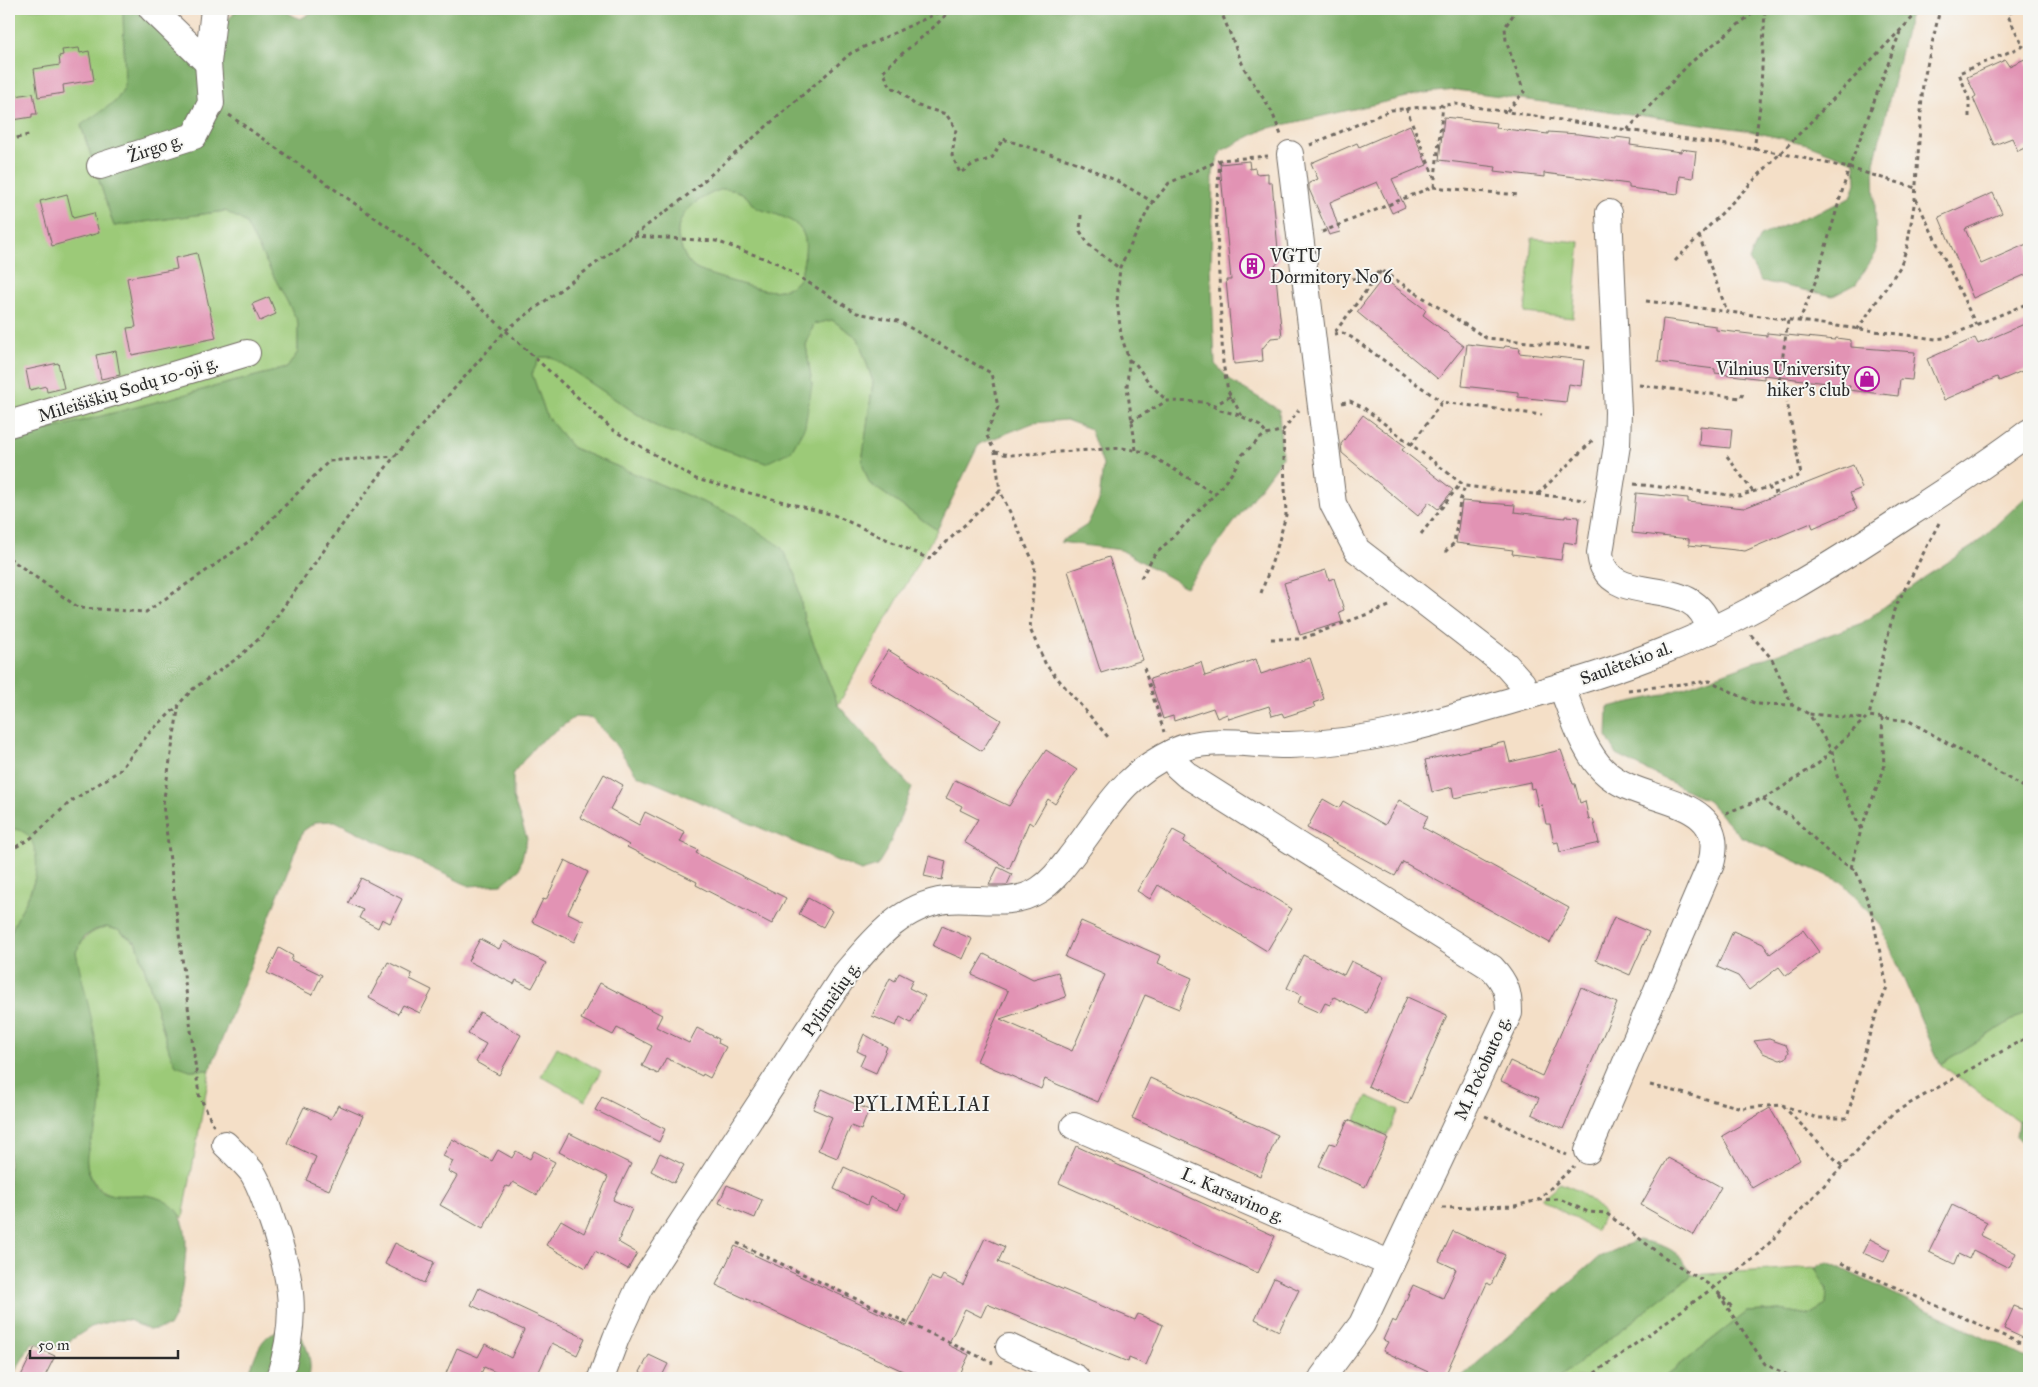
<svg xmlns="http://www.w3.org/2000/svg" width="2038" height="1387" font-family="'IM FELL Great Primer',serif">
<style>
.green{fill:#9cca78;stroke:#647a52}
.forest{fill:#7dae68;stroke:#546c4a;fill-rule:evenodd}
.building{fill:#e293b4}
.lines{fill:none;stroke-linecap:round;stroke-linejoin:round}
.minor-casing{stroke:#716a62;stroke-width:28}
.path{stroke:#716a62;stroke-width:3;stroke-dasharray:4 4;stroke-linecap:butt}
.minor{stroke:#fff;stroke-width:26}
.labels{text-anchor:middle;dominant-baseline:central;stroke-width:4;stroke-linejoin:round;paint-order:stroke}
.street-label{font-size:18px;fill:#2b2b2b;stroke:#f6f6f2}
.poi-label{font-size:18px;fill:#2b2b2b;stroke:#f6f6f2;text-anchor:start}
.quarter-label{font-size:20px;letter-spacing:1px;fill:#2b2b2b;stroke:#f6f6f2}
</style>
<rect width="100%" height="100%" fill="#f6f6f2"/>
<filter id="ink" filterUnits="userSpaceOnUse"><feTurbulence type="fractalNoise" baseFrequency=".02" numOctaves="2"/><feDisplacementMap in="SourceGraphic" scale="10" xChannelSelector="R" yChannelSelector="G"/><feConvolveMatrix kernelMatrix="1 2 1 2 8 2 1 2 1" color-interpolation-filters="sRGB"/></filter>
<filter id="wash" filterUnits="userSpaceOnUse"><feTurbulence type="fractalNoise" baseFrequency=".0096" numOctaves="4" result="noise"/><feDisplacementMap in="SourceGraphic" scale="20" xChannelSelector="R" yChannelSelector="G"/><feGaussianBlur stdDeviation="1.12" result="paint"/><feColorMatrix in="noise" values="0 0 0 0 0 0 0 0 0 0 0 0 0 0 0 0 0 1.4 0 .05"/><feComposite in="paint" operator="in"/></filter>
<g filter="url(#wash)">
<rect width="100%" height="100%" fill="#f4dfc7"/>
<g class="green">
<path d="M9,9H123L125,86L117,101L81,126L114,226L226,211L245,222L298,322V352L287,368L9,440Z"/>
<path d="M723,189C732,190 740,190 747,197C750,200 751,204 754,206C758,210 767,211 772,213C803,223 810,233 803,265C801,276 799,284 787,288C780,291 772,291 765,290C756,289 702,273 696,269C688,264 684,255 681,247C668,218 697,197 723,189Z"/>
<path d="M1532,238L1580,242L1573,318L1525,313Z"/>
<path d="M832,320L858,338L873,382L862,462L869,483L937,530L838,705L804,619L796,575L736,516L573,448L547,417L532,374L540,357H552L658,428L812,385L806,345L814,324Z"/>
<path d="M18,828C22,831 28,834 30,837C53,867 17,911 9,939V829Z"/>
<path d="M106,927L118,930L137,944L170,1053L190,1070H210L183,1218C174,1209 164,1199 151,1196C140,1194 128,1198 117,1196C95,1194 81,1166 88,1146C90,1140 94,1134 96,1129L76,951C84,937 90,932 106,927Z"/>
<path d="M2029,1010V1115L2018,1121L1940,1064Z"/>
<path d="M557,1047L601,1071L585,1101L541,1076Z"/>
<path d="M1367,1096L1399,1110L1387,1136L1355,1121Z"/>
<path d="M1560,1183L1579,1191L1604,1212L1596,1231L1541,1199Z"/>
<path d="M1815,1267L1827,1290L1826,1305L1809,1315L1780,1310L1747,1312L1663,1378H1559L1692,1275Z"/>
</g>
<g class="forest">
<path d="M123,9H134L219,83L222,26L238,9H280L300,19L318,9H1911L1874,163L1876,253L1856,284L1833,296L1761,281L1749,260L1760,236L1851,198L1856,183L1855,162L1807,144L1745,130L1456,90L1425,93L1265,129L1221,151L1213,172L1211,266L1215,364L1231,381L1279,410L1282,458L1186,587L1121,550L1060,542L1087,525L1099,501L1103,465L1090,429L1066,420L1033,423L979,444L937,530L869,483L862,462L873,382L858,338L832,320L814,324L806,345L812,385L805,426L791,451L766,463L658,428L552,357H540L532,374L547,417L573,448L736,516L781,547L796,575L804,619L838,705L912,788L888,848L877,866L861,871L637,775L612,740L592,718L575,717L537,744L513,773V798L527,838L519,870L502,884L469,886L335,821L316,822L303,831L210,1070H190L176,1065L170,1053L137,943L118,930L106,927L95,930L84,937L76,952C86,1001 106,1061 100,1112C97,1135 81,1150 89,1173C101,1206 127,1191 151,1196C186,1204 188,1232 185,1261C183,1283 181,1308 169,1327L149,1330L129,1320H115L91,1327L60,1347L32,1343L11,1378H9V939C19,904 46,883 33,844C29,833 20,828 9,829V440L287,368L298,352V322L245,222L225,211L114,226L81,125L116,101L125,86ZM723,189C732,190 740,190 747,197C750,200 751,204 754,206C758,210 767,211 772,213C803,223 810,233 803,265C801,276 799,284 787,288C780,291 772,291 765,290C756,289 702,273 696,269C688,264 684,255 681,247C668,218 697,197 723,189Z"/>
<path d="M2029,494V1010L1940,1064L1881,926L1842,882L1740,836L1708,801L1617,755L1607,737L1608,707L1663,695L1862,623L1925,577L1976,544Z"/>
<path d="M2029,1115V1146L2016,1137L2018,1121Z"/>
<path d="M1638,1240C1668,1246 1677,1248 1692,1275L1559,1378H1460L1599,1257Z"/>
<path d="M1828,1262L2029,1359V1378H1663L1747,1312L1780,1310L1809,1315L1826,1305L1827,1290L1815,1267Z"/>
<path d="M282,1330L302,1338C309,1352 312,1362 309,1378H247C255,1359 259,1333 282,1330Z"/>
</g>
<g id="blocks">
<g class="building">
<path d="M79,48L80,53L89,51L94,80L63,85L64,93L38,97L34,69L60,65L59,56L63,55L62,50Z"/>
<path d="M2025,59L2029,69V146L2018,151L2012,138L1994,145L1973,98L1976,96L1967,77L2005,60L2009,66Z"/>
<path d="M33,93L37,114H32V117L13,120L10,97Z"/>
<path d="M1444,117L1497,123L1496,128L1548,134V132L1578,134L1616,139V137L1631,139L1630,145L1681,152V149L1696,151L1693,178L1680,176L1678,194L1629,188V184L1544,173V177L1495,171L1496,167L1439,160Z"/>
<path d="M1410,125L1427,165L1392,179L1405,207L1392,213L1377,182L1330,202L1340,232L1329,235L1309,189V183L1318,179L1311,163L1357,143L1359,147Z"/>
<path d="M1249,161L1250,169L1255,168L1256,174L1268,173V182H1272L1279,261L1275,266L1282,337L1271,338L1262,349L1263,361L1234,364L1226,280H1231L1220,164Z"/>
<path d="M1993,193L2002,213L1965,229L1981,264L2029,243V273L1973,298L1939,217Z"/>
<path d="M67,194L73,218L94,213L99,233L52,246L40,201Z"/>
<path d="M197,253L216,338L132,355L127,328L136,327L127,278L177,269L175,258Z"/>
<path d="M1383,278L1426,310L1423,315L1464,346L1438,379L1357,312Z"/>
<path d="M269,297L276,314L260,321L252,304Z"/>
<path d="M1663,319L1716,326V330L1767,336V333L1835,340L1836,338L1851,340V347L1915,352L1912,380L1900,379L1898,396L1849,390L1850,386L1764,375V379L1715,373V369L1658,362Z"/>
<path d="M2029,322V368L1999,381L1997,377L1944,400L1927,359L1975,338L1978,344Z"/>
<path d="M1467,344L1504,348L1505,346L1520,348L1519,353L1584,360L1581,386L1569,384L1566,402L1518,397V392L1462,386Z"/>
<path d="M116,351L120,375L101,379L96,355Z"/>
<path d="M58,363L64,388L47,392L46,386L30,390L26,370Z"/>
<path d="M1363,415L1405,446L1402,450L1453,490L1438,509L1429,502L1418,516L1342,453L1341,444Z"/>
<path d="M1700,426L1732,429L1730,448L1699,445Z"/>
<path d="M1853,465L1862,488L1850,493L1857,509L1813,528L1811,523L1745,551L1689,545V539L1632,533L1636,493L1688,498V502L1744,508Z"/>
<path d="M1462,501L1515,505L1514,512L1565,518V516L1579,517L1576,544L1564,542L1561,560L1512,554L1513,550L1456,543Z"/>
<path d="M1109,557L1143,660L1101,673L1068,571Z"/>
<path d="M1326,570L1329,580L1334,578L1344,610L1339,612L1342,622L1300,635L1284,583Z"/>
<path d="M888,650L1001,720L982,751L869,681Z"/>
<path d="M1310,658L1324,699L1313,703L1315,707L1284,717L1282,713L1272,716L1269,706L1229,719L1227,714L1217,718L1213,708L1174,721L1173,716L1163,719L1150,679L1201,662L1205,676L1256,659L1261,674Z"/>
<path d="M1505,742L1510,762L1561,750L1573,784H1575L1580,803L1585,801L1589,820L1593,819L1599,843L1560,852L1558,842L1554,843L1550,824H1546L1542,805L1538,806L1534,788L1531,789L1530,782L1454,798L1452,787L1432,792L1425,760Z"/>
<path d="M1046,750L1077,770L1055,804L1048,799L1033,825L1029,822L1009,869L964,842L978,819L960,810L962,806L946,798L955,780L1009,806Z"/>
<path d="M604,774L623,785L610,809L639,825L645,812L685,832L680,842L698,850L696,853L786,898L772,924L696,885L697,882L627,847L629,845L580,817Z"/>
<path d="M1323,799L1339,808L1343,801L1385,825L1399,800L1428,816L1422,827L1569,908L1550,943L1403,862L1395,876L1307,828Z"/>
<path d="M1173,830L1186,837L1183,842L1292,909L1267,951L1158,885L1150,899L1137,891Z"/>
<path d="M929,856L946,861L942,880L924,876Z"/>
<path d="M565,860L588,872L568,913L584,921L574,942L532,922L543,899L546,900Z"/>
<path d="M998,867L1012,874L1007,885H989Z"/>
<path d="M361,878L402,899L390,923L382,919L378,928L359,918L363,910L348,903Z"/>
<path d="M808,898L832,911L823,927L799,914Z"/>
<path d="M1614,917L1649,932L1630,975L1596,960Z"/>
<path d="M1081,921L1161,956L1158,963L1192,978L1179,1009L1145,995L1098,1102L1045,1079L1041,1089L977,1061L1008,991L972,975L984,954L1033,979L1058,972L1066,997L1000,1019L1072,1051L1105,975L1065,957Z"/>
<path d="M942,926L972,939L963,959L933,946Z"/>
<path d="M1803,930L1819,952L1786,976L1779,967L1749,990L1738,976L1717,967L1733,931L1763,944L1770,954Z"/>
<path d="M480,939L499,949L504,941L546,963L532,988L516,980L514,984L468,961Z"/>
<path d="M279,948L293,956L291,960L322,975L312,995L267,973Z"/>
<path d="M1303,955L1344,975L1351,961L1384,977L1367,1013L1334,997L1330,1005L1325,1003L1320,1013L1298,1003L1301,995L1287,988Z"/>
<path d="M388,962L412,974L410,979L432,990L420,1013L403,1005L398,1014L369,998Z"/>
<path d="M899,973L913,980L909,988L925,996L911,1023L900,1017L896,1026L872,1016L890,978L895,981Z"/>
<path d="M600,983L662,1015L656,1027L689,1043L697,1028L719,1039L718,1043L726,1047L710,1078L703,1074L702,1076L666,1058L658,1074L642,1066L652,1046L617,1028L613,1035L581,1019Z"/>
<path d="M1581,987L1617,1003L1563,1129L1532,1114L1539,1098L1501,1081L1510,1061L1542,1076Z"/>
<path d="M1407,997L1447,1015L1408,1104L1368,1086Z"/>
<path d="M480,1012L521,1035L499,1075L476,1062L486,1044L468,1034Z"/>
<path d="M864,1034L887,1047L876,1073L860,1066L865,1055L857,1051Z"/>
<path d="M1769,1039L1786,1045L1789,1052L1786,1058L1780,1060L1763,1053L1754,1041Z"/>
<path d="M1150,1078L1278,1135L1260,1176L1132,1118Z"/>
<path d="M822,1089L869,1110L861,1130L851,1126L837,1158L818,1150L832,1117L813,1109Z"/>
<path d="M602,1097L665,1129L659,1142L595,1110Z"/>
<path d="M338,1105L363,1116L329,1190L306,1180L316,1157L287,1143L304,1107L331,1119Z"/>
<path d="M1770,1108L1800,1160L1752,1188L1722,1136Z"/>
<path d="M1348,1120L1388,1138L1365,1187L1319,1166L1330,1143L1336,1145Z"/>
<path d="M569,1133L631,1164L613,1200L632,1209L618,1242L637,1253L628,1269L595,1251L586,1268L546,1245L561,1220L584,1233L608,1177L559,1152Z"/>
<path d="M452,1139L492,1161L498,1150L512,1158L516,1151L530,1159L534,1151L555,1162L537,1195L513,1182L510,1187L506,1186L483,1229L440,1205L457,1176L448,1171L453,1161L443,1156Z"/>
<path d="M1076,1146L1275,1236L1258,1273L1059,1183Z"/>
<path d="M660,1153L684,1165L674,1183L651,1171Z"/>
<path d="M1668,1158L1721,1187L1694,1235L1641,1205Z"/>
<path d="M844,1167L905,1195L898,1210L870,1197L867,1205L834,1189Z"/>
<path d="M727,1185L762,1200L755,1218L719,1203Z"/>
<path d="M1952,1205L1987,1222L1980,1235L2016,1253L2009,1268L1973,1250L1969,1259L1958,1254L1954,1264L1929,1252Z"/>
<path d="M1453,1231L1505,1255L1491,1285L1487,1283L1444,1378H1441L1383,1351L1388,1342L1383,1340L1392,1320L1396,1322L1413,1285L1443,1298L1456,1269L1439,1261Z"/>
<path d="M985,1238L1005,1247L998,1262L1135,1320L1138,1314L1163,1325L1146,1365L1129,1358L1128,1362L987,1304L981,1317L965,1309L948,1345L969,1355L958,1378H918L716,1285L735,1246L907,1326L931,1277L940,1281L943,1275L963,1285Z"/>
<path d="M1870,1239L1890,1249L1884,1262L1863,1253Z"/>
<path d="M395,1243L434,1262L424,1283L385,1264Z"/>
<path d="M1274,1278L1299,1290L1279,1331L1255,1319Z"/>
<path d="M479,1288L585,1338L577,1355L552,1343L536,1378H509L484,1367L479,1378H444L457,1348L478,1357L485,1344L511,1358L524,1330L471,1305Z"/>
<path d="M2014,1306L2029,1312V1325L2023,1338L2004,1329Z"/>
<path d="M35,1347L55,1356L44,1378H20Z"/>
<path d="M649,1355L668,1364L661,1378H654L640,1372Z"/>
</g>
</g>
</g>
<g filter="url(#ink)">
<use href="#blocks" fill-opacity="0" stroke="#716a62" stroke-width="1"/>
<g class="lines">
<defs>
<g id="minor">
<path d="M152,9L208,63"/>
<path d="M1290,154L1333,504L1357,550L1506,665L1522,683L1527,696"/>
<path d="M100,166L194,136L211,103L208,63L214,9"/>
<path d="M1609,213L1618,412L1617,445L1600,553C1601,558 1601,564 1604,568C1624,606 1698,573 1710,631"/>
<path d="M9,424L247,353"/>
<path d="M1561,686C1573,714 1582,750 1604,771C1640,807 1730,793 1711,864L1588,1151"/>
<path d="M1171,753L1177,766L1187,775L1492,968C1506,983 1509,993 1509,1013L1362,1324L1322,1378"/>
<path d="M1074,1126L1391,1264"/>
<path d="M225,1144C234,1153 244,1162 252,1172C260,1184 266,1203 271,1218C292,1277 299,1317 279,1378"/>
<path d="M1009,1347L1076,1378"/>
<path d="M601,1378L616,1338L639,1288L845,974C873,941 900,906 946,900C977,897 1011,908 1039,890C1053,881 1062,868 1072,855C1107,810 1120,777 1175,751C1209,735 1253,746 1289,745C1328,744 1366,739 1404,730C1443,721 1482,709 1521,698C1569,684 1617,670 1663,651C1749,617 1829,567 1906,516C1948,489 1990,462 2029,432"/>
</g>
</defs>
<use href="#minor" class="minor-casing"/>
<g class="path">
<path d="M951,9C931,33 905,49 883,71L891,88L898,89L915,105L946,114L956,129L952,155L960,173L972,165L992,158L1003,139L1078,163L1119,182L1153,202"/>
<path d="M1220,9L1244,68L1272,112L1281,135"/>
<path d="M2005,9L2007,14L2018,9"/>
<path d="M1406,108L1434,177"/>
<path d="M1507,111L1524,92L1506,41L1505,27L1517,9"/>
<path d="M229,115L411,243L613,430L696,479L834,515L929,559L1000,491L1035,565L1030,629L1046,665L1108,737"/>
<path d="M1969,117V99L1959,73L2023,46L2007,14"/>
<path d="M1627,130L1690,63L1758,9"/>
<path d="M9,140L32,134"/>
<path d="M1310,145L1391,110L1455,104L1780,153L1849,168L1916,188"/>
<path d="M1754,150L1760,106L1765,9"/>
<path d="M1220,160L1216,210L1223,363L1228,391L1242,416"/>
<path d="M1434,187L1443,105"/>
<path d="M1916,199L1976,325"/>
<path d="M1081,215L1080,231L1089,245L1119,268"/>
<path d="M1322,232L1432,187L1519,195"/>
<path d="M634,236L716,241L777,263L857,313L898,321L991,373L998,407L986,434L995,452L1000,491"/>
<path d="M1699,236L1727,311"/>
<path d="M1675,261L1921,9"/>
<path d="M1328,278L1363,279L1382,271L1486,338L1592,348"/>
<path d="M1646,301L1936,339L1944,338L2029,303"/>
<path d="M1799,322L1816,280L1849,168L1900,32"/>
<path d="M1857,330L1900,267L1907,247L1915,199L1923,83L1940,9"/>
<path d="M1335,332L1381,271"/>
<path d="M1334,334L1343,333L1351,337L1442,402"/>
<path d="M1129,360L1135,363L1150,384L1167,401"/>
<path d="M1639,385L1741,398L1744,390"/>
<path d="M1777,396L1788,320"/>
<path d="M1342,403L1350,401L1364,408L1465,486L1586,500"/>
<path d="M1213,406L1231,396"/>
<path d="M1131,421L1167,401L1205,402L1220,410L1239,415L1260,426L1267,435"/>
<path d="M1411,445L1442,402L1542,415"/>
<path d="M1136,450L1127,387L1129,360L1121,335L1117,301L1120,267L1150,206L1169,183L1220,160L1268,156"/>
<path d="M995,452L1009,455L1122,448L1145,452L1215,494L1232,473L1242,455L1263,436L1283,430L1299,410"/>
<path d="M1727,456L1753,492"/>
<path d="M1634,484L1739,496L1769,487"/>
<path d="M1777,492L1772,493L1769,487L1801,475L1787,402"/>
<path d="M1538,494L1594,439"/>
<path d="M1939,523L1894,610L1869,716L1909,721L2029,790"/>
<path d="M1421,534L1461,483"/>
<path d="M1445,552L1454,543L1460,501L1465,486"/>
<path d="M9,558L79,608L146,612L251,540L329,461L395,456"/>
<path d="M1141,578L1153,557L1215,494"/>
<path d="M1261,593L1277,548L1286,515L1283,431"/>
<path d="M1751,635L1772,659L1792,705"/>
<path d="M1271,639H1301L1392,605"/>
<path d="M1144,668L1164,732"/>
<path d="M1628,690L1710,681L1756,704L1792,705L1809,714"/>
<path d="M1763,799L1772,807L1791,816L1830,854L1856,871L1871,909L1887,987L1871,1029L1847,1118H1817L1782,1105"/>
<path d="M1726,813L1769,796L1819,763L1866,718"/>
<path d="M1861,829L1884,769L1882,718"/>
<path d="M9,851L31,838L70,802L119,771L150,732L179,705"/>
<path d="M1851,868L1861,830L1837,776L1832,751L1809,714L1865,719"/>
<path d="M1650,1085L1742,1108L1782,1105L1842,1166"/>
<path d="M1485,1116L1567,1155"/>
<path d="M214,1126L199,1095L163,804L179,704L193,689L239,657L264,634L355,507L395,456L506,330L684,198L851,53L946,9"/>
<path d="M1538,1200L1560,1199L1588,1212L1606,1213L1661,1255L1713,1287L1732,1307"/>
<path d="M1442,1208L1515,1206L1538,1200L1574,1166"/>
<path d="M737,1243L993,1363"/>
<path d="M1841,1263L2029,1347"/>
<path d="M1719,1295L1765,1364L1793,1378"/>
<path d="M1588,1378L1756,1257L1893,1113L2029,1036"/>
</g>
<use href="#minor" class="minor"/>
</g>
</g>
<defs>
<symbol id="building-ring" viewBox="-11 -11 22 22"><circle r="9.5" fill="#f6f6f2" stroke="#b5179e" stroke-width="1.5"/><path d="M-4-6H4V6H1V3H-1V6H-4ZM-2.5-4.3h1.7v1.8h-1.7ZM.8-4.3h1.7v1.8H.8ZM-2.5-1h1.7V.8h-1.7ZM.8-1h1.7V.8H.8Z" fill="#b5179e"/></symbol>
<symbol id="shop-ring" viewBox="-11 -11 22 22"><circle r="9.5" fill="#f6f6f2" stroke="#b5179e" stroke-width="1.5"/><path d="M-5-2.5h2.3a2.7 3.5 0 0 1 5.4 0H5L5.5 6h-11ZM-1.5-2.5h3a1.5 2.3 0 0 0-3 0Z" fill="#b5179e"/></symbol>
</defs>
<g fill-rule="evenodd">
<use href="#building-ring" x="1238" y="252" width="28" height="28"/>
<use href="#shop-ring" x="1853" y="365" width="28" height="28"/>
</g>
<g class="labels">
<g class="street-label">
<text transform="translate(155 148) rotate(-18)">Žirgo g.</text>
<text transform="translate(128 389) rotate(-17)">Mileišiškių Sodų 10-oji g.</text>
<text transform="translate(1626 663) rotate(-20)">Saulėtekio al.</text>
<text transform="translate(831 999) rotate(-55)">Pylimėlių g.</text>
<text transform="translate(1482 1068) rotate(-66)">M. Počobuto g.</text>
<text transform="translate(1233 1195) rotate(24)">L. Karsavino g.</text>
</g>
<g class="poi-label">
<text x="1270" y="256">VGTU<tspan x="1270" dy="21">Dormitory No 6</tspan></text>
<text x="1850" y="369" text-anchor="end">Vilnius University<tspan x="1850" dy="21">hiker's club</tspan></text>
</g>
<g class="quarter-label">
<text x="922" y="1104">PYLIMĖLIAI</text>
</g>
</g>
<rect width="2038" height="1387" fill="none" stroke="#f6f6f2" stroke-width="30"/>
<path d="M30 1350v8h148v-8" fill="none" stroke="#2b2b2b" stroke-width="2.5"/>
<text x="38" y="1350" font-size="15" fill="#2b2b2b" stroke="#f6f6f2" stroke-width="4" paint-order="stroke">50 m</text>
</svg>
